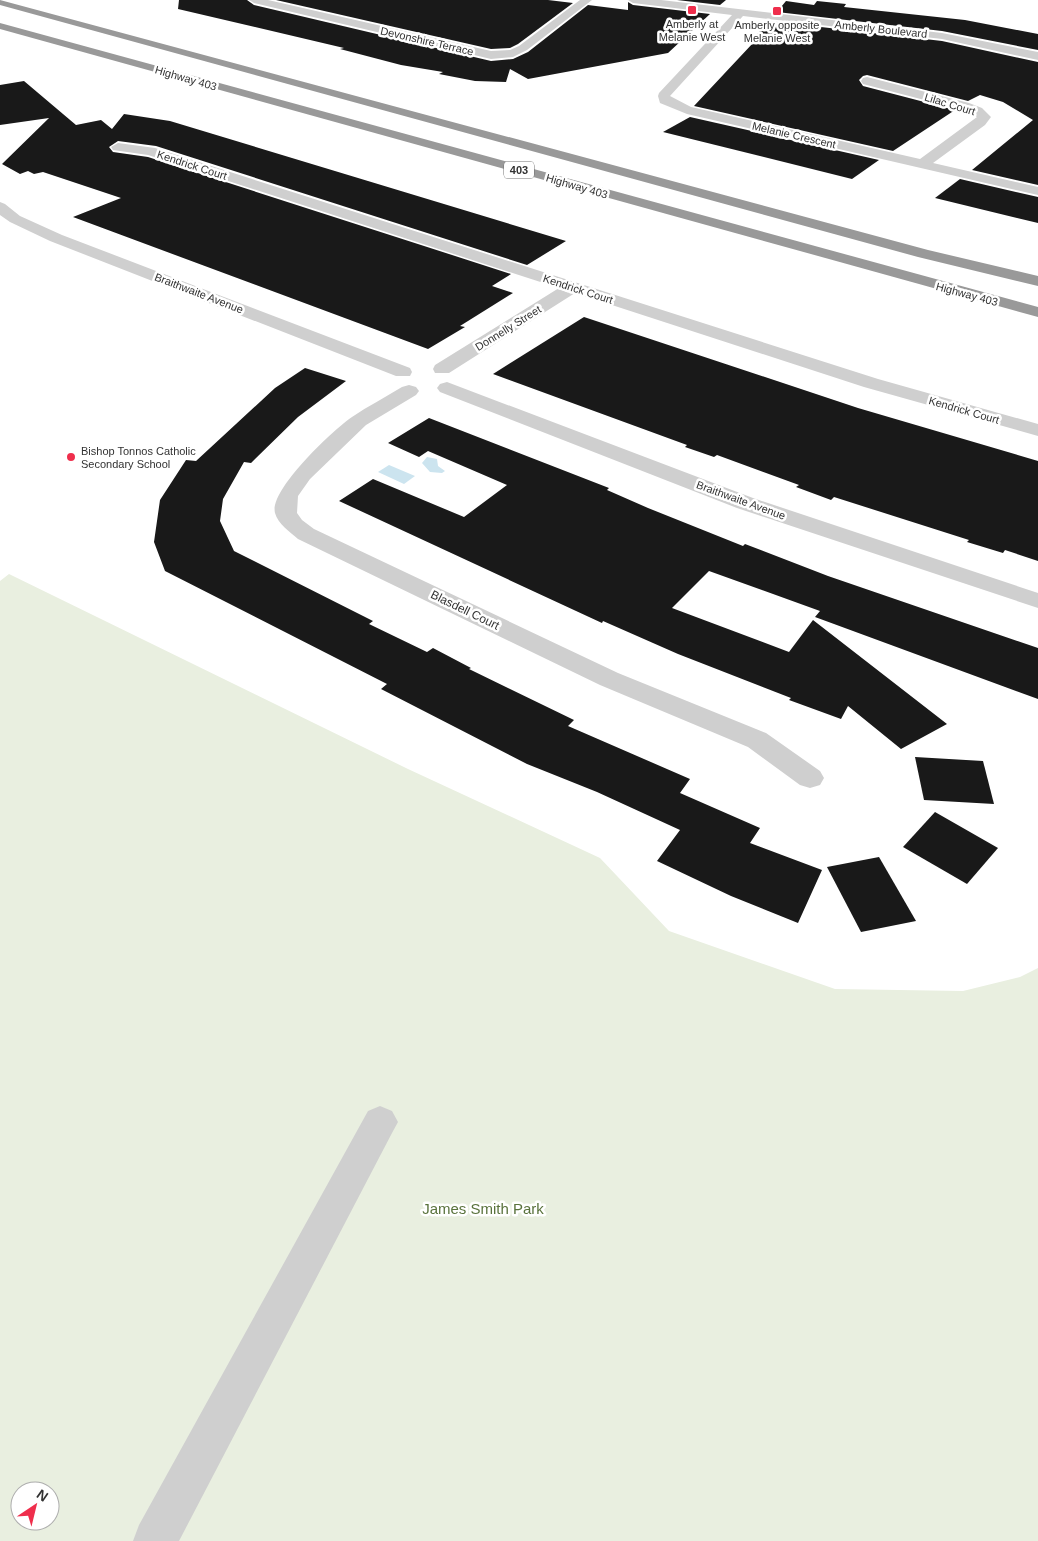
<svg xmlns="http://www.w3.org/2000/svg" width="1038" height="1541" font-family="Helvetica,sans-serif">
<style>
.green{fill:#e9efe0;fill-rule:evenodd}
.water{fill:#cce4ef}
.building{fill:#191919}
.lines{fill:none;stroke-linecap:round;stroke-linejoin:round}
.minor{fill:#cfcfcf;fill-rule:evenodd}
.highway{fill:#999;fill-rule:evenodd}
.poi-dot{fill:#ef2e4c;stroke:#fff;stroke-width:2}
.labels{text-anchor:middle;dominant-baseline:central;stroke-width:5;stroke-linejoin:round;paint-order:stroke}
.far-poi-label{font-size:11px;fill:#323232;stroke:#fff}
.far-street-label{font-size:11px;fill:#323232;stroke:#fff}
.shield{fill:#fff;stroke:#707070;stroke-width:1}
.shield-label{font-size:11px;font-weight:bold;fill:#323232}
.street-label{font-size:12px;fill:#323232;stroke:#fff}
.near-park-label{font-size:15px;fill:#59723c;stroke:#fff}
</style>
<rect width="100%" height="100%" fill="#fff"/>
<path class="green" d="M9,574L408,769L600,858L669,931L835,989L963,991L1020,977L1038,968V1541H0V581ZM20,1491H50V1521H20Z"/>
<g class="water">
<path d="M427,457L437,459L438,466L445,471L442,473L430,472L422,463Z"/>
<path d="M389,465L415,476L404,484L378,472Z"/>
</g>
<g class="building">
<path d="M179,0H247L254,5L491,61L513,59L528,52L588,5L628,10V2L633,5L710,14L668,53L528,79L510,69L506,82L475,81L439,74L443,72L401,65L340,49L344,48L178,9Z"/>
<path d="M276,0H548L573,3L518,44L510,48L491,49Z"/>
<path d="M677,0H726L720,5Z"/>
<path d="M786,1L814,5L817,1L846,4L844,7L965,20L1038,34V50L942,31L777,12Z"/>
<path d="M769,21L942,41L1038,62V185L972,170L1033,120L1003,102L980,95L968,101L867,75L863,76L859,80L863,86L955,110L893,151L694,106L753,43L750,42Z"/>
<path d="M24,81L76,125L101,120L112,129L124,114L170,121L566,241L527,265L156,146L118,141L109,147L113,152L148,157L511,274L492,286L513,293L460,326L465,327L428,349L73,217L121,198L43,172L34,174L28,171L20,174L2,164L49,118L0,125V85Z"/>
<path d="M690,117L879,160L852,179L663,132Z"/>
<path d="M960,179L1038,197V223L935,198Z"/>
<path d="M584,317L858,408L1038,461V561L1005,550L1003,553L967,542L969,540L834,497L831,500L796,487L799,485L717,455L714,457L685,447L687,445L493,374Z"/>
<path d="M305,368L346,381L298,417L251,463L244,462L223,499L220,521L234,551L373,621L369,624L427,652L433,648L471,668L469,669L574,720L568,726L690,779L680,793L760,828L750,843L822,870L798,923L731,896L657,861L680,830L597,792L527,764L381,689L387,684L165,571L154,542L160,500L186,460L196,461L275,388Z"/>
<path d="M429,418L609,488L607,490L648,508L743,546L745,544L828,576L1038,648V699L815,617L820,611L709,571L672,608L789,652L813,620L947,724L901,749L848,706L841,719L789,700L791,698L678,654L603,621L602,623L339,501L373,479L464,517L507,485L428,451L419,457L388,443Z"/>
<path d="M915,757L983,761L994,804L924,800Z"/>
<path d="M935,812L998,848L967,884L903,847Z"/>
<path d="M879,857L916,921L861,932L827,867Z"/>
</g>
<g class="lines">
<g class="minor">
<path d="M249,0H268L491,51L510,50L519,46L580,0H592L527,50L513,57L491,59L254,3Z"/>
<path d="M628,0H661L942,33L1038,52V60L942,39L743,16L670,96L691,107L920,159L977,117L959,109L863,84L861,81L863,78L867,77L969,103L982,108L991,117L985,125L933,163L1038,187V195L687,114L660,103L658,96L659,93L732,15L633,3Z"/>
<path d="M118,143L155,148L878,379L1038,424V436L864,387L575,293L449,373H435L433,369L435,365L559,288L148,155L113,150L111,147Z"/>
<path d="M0,202L5,204L20,216L62,235L410,368L412,372L410,376H396L50,241L10,222L0,215Z"/>
<path d="M447,382L753,498L1038,593V608L737,508L440,392L437,388L440,384Z"/>
<path d="M409,385L416,387L419,391L416,395L366,425L310,479L298,496L297,513L302,520L314,529L618,673L766,733L820,771L824,778L820,785L810,788L800,785L748,747L600,685L298,539C290,532 278,524 275,513C269,490 333,430 352,417C368,406 386,397 402,387Z"/>
<path d="M380,1106L392,1111L398,1122L392,1133L179,1541H133L139,1525L368,1111Z"/>
</g>
<g class="highway">
<path d="M0,0L928,250L1038,276V286L918,257L0,5Z"/>
<path d="M0,23L1038,307V317L0,29Z"/>
</g>
</g>
<g class="poi-dot">
<rect x="687" y="5" width="10" height="10" rx="2.5"/>
<rect x="772" y="6" width="10" height="10" rx="2.5"/>
<circle cx="71" cy="457" r="5"/>
</g>
<g class="labels">
<g class="far-poi-label">
<text x="692" y="24">Amberly at<tspan x="692" dy="13">Melanie West</tspan></text>
<text x="777" y="25">Amberly opposite<tspan x="777" dy="13">Melanie West</tspan></text>
<text x="81" y="451" text-anchor="start">Bishop Tonnos Catholic<tspan x="81" dy="13">Secondary School</tspan></text>
</g>
<g class="far-street-label">
<text transform="translate(881 29) rotate(6)">Amberly Boulevard</text>
<text transform="translate(427 41) rotate(13)">Devonshire Terrace</text>
<text transform="translate(186 78) rotate(16)">Highway 403</text>
<text transform="translate(950 104) rotate(17)">Lilac Court</text>
<text transform="translate(794 135) rotate(13)">Melanie Crescent</text>
<text transform="translate(192 165) rotate(18)">Kendrick Court</text>
<text transform="translate(577 186) rotate(16)">Highway 403</text>
<text transform="translate(578 289) rotate(18)">Kendrick Court</text>
<text transform="translate(199 293) rotate(21)">Braithwaite Avenue</text>
<text transform="translate(967 294) rotate(15)">Highway 403</text>
<text transform="translate(508 328) rotate(-32)">Donnelly Street</text>
<text transform="translate(964 410) rotate(16)">Kendrick Court</text>
<text transform="translate(741 500) rotate(20)">Braithwaite Avenue</text>
</g>
<rect class="shield" x="504" y="161.5" width="30" height="17" rx="4"/>
<g class="shield-label">
<text x="519" y="170">403</text>
</g>
<g class="street-label">
<text transform="translate(465 610) rotate(26)">Blasdell Court</text>
</g>
<g class="near-park-label">
<text x="483" y="1208">James Smith Park</text>
</g>
</g>
<g transform="translate(35 1506) rotate(35)"><circle r="24" fill="#ffffff" stroke="#adadad"/>
<path d="M0-4L9 19L0 12L-9 19Z" fill="#ef2e4c"/>
<text y="-8" font-size="14" font-weight="bold" text-anchor="middle" fill="#323232">N</text>
</g>
</svg>
